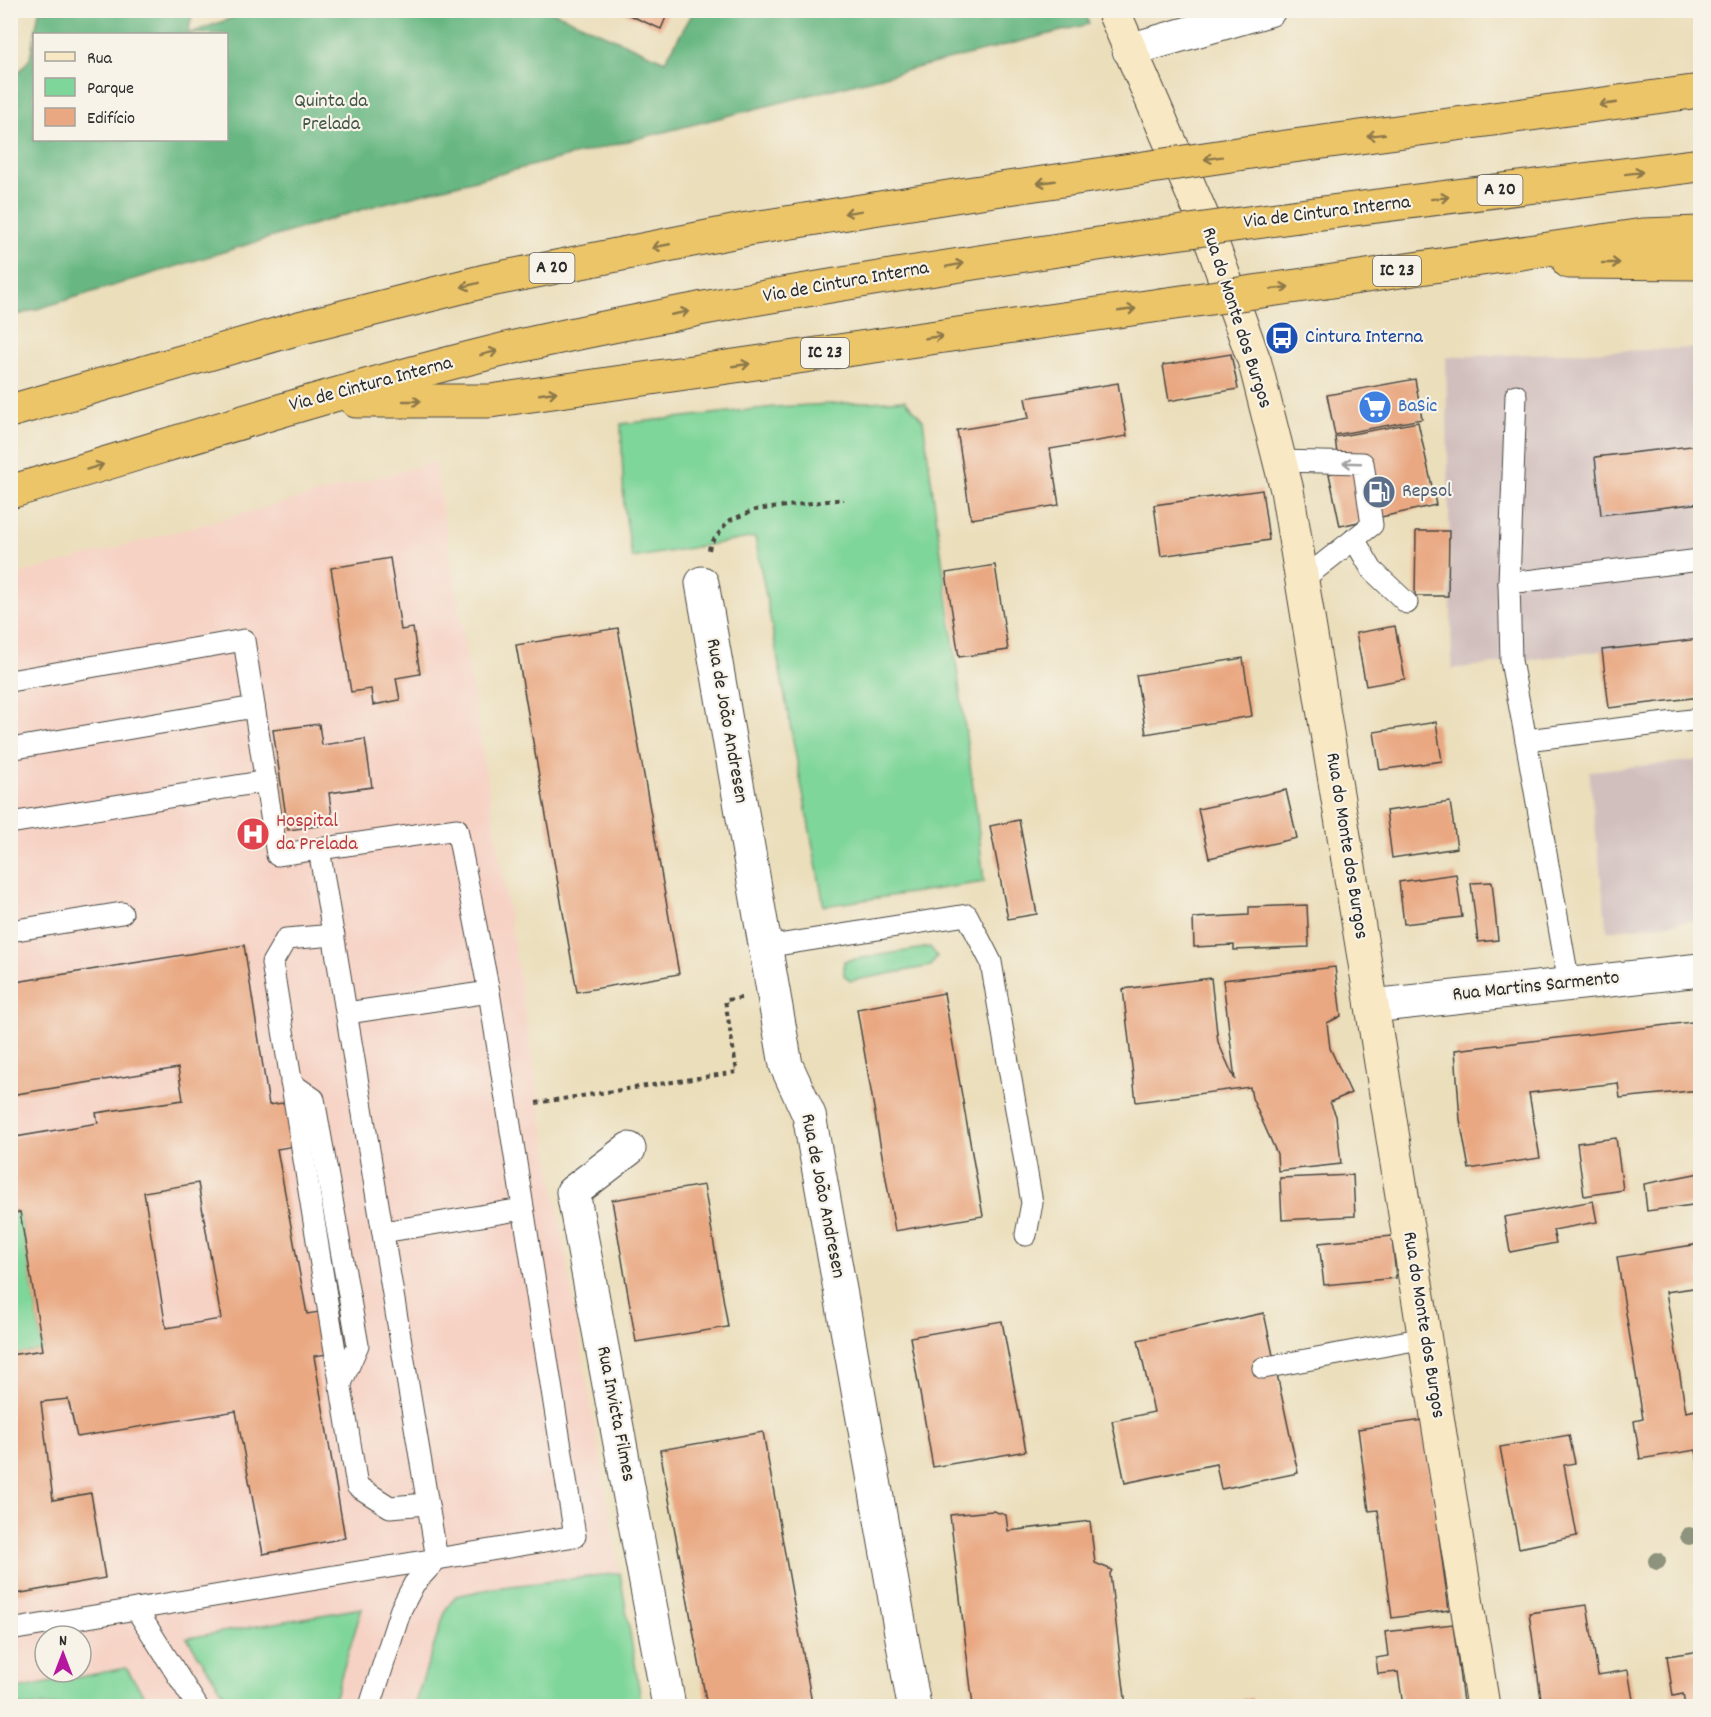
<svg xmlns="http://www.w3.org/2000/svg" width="1711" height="1717" font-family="Dekko,sans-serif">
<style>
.built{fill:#f6d2c4;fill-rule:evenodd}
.industrial{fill:#d1bfbe}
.green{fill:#7fd69a;stroke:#558062;stroke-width:1.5}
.forest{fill:#67b782;stroke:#497156;stroke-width:1.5}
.building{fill:#e9a882;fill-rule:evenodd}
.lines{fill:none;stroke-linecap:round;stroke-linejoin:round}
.service-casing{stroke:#484641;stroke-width:23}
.minor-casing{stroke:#484641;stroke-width:35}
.secondary-casing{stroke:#484641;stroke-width:35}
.motorway-casing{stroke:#484641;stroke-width:35}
.path{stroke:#484641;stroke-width:4;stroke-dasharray:4.5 4.5;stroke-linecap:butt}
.service{stroke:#fff;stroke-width:21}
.minor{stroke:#fff;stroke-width:33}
.secondary{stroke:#f8e8c3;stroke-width:33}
.motorway{stroke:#edc569;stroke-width:33}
.motorway-bridge-casing{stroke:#484641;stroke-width:35;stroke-linecap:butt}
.motorway-bridge{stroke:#edc569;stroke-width:33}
.tree{fill:#8d937b}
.oneway{stroke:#8c784a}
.oneway2{stroke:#a0a0a0}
.labels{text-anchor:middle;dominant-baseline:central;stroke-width:4.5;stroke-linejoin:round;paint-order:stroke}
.shield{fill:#f7f3e8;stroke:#686764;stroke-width:1.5}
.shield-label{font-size:18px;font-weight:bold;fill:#2b2b2b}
.park-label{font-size:20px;fill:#405647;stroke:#f7f3e8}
.street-label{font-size:20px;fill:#2b2b2b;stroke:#f7f3e8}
.transit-label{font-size:20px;fill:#164399;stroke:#f7f3e8;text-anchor:start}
.shop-label{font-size:20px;fill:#366cbe;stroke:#f7f3e8;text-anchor:start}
.service-label{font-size:20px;fill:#4e5e75;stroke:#f7f3e8;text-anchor:start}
.health-label{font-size:20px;fill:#be3a42;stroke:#f7f3e8;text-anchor:start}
</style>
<rect width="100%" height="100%" fill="#f7f3e8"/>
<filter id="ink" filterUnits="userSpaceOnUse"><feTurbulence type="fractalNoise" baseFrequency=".0167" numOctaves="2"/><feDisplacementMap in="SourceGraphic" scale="12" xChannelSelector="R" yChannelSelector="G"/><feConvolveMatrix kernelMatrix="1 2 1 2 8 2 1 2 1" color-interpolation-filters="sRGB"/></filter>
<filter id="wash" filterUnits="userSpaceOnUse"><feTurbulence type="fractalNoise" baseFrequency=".008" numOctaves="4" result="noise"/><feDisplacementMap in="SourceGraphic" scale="24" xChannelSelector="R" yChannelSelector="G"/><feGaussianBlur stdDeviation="1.35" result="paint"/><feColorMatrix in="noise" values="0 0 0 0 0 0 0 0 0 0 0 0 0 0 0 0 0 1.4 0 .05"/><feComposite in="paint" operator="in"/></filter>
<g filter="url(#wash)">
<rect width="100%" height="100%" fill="#ebdebb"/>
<path class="built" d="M435,462L538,1093L642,1706H11V576ZM45,1636H81V1672H45Z"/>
<g class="industrial">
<path d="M1700,348V639L1452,669L1446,357Z"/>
<path d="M1700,760V920L1607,931L1589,771Z"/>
</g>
<g class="green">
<path d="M905,400L923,420L977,816L984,882L824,906L755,537L632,558L624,506L621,424L775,407Z"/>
<path d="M930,947L937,956L931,966L850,981L844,975V961Z"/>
<path d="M20,1212L43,1350L11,1355V1214Z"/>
<path d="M620,1573L642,1706H414L446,1609L456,1596L494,1588Z"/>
<path d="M362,1608L332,1706H232L187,1638Z"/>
<path d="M126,1668L151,1706H11V1690Z"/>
</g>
<path class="forest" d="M1083,10L1089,24L377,205L11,317V81L30,59L34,36V140H226V34H35L39,11H193L188,34L232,18L237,11H551L665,61L694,11Z"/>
<g id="blocks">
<g class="building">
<path d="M617,10H669L661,29Z"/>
<path d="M1231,354L1238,389L1169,401L1163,365Z"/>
<path d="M1415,379L1422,419L1335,435L1327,395Z"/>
<path d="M1118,383L1127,436L1050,449L1059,505L971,519L957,430L1029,418L1025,398Z"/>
<path d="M1418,422L1436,505L1340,526L1329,474L1339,471L1335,437Z"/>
<path d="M1700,445V503L1601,515L1595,457Z"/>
<path d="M1262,490L1269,540L1161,556L1154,505Z"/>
<path d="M1416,531H1449L1448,596H1415Z"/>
<path d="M390,558L401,630L413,628L420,674L396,678L400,700L373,705L371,689L351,692L331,568Z"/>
<path d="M995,565L1008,650L959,657L946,573Z"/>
<path d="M1395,626L1405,679L1366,686L1356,633Z"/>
<path d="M618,628L679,974L577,992L516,645Z"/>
<path d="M1700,639V697L1609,708L1602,650Z"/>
<path d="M1243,658L1252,716L1146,734L1136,675Z"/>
<path d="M1436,722L1442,761L1380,770L1374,732Z"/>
<path d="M319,724L322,745L365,739L372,787L329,793L333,824L288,830L273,730Z"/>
<path d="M1286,790L1297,838L1209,858L1198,809Z"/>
<path d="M1450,802L1457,848L1392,858L1386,811Z"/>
<path d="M1019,820L1037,914L1008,919L990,826Z"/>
<path d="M1456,874L1462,917L1404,924L1399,882Z"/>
<path d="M1492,882L1498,940L1478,942L1471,883Z"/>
<path d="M1307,905L1309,947L1234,950V945L1194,947L1193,918L1249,915V907Z"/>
<path d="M244,945L269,1105L304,1100L312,1143L277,1149L307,1314L339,1309L346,1351L314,1356L345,1538L263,1554L236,1411L77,1437L68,1399L41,1402L53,1500L91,1493L105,1578L10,1595V1355L43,1350L20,1212L10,1214V1138L98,1123L96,1113L183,1100L178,1068L10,1095V983ZM198,1183L221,1319L166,1328L144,1192Z"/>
<path d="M1335,967L1341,1016L1327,1023L1330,1048L1351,1093L1330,1102L1336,1116L1341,1164L1278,1171L1277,1154L1252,1098L1250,1087L1136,1102L1123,989L1211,978L1218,1042L1235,1080L1223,980Z"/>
<path d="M944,993L983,1216L895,1231L857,1009Z"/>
<path d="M1700,1021V1090L1620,1098L1618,1083L1529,1093L1540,1158L1469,1169L1460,1120L1455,1050Z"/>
<path d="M1616,1138L1623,1190L1584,1196L1577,1143Z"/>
<path d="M1700,1173V1204L1647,1211L1644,1184Z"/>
<path d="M1353,1175L1355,1216L1282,1220L1280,1178Z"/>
<path d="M704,1185L728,1327L636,1342L612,1200Z"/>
<path d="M1593,1201L1597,1222L1553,1230L1556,1243L1510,1252L1504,1217Z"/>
<path d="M1392,1236L1396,1278L1324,1285L1319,1243Z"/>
<path d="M1700,1244V1287L1666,1292L1686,1412L1700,1409L1699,1469L1696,1450L1640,1459L1634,1421L1643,1419L1617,1257Z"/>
<path d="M1264,1313L1298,1473L1221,1489L1216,1464L1125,1483L1112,1421L1154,1412L1138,1340Z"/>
<path d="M1002,1321L1026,1451L933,1467L910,1337Z"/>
<path d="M1423,1420L1449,1610L1392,1618L1378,1510L1369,1511L1358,1429Z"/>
<path d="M763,1432L812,1703L790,1706H707L660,1450Z"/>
<path d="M1569,1435L1575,1463L1564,1465L1577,1536L1519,1548L1500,1447Z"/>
<path d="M993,1511L1006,1515L1008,1531L1090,1521L1095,1563L1112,1570L1110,1574L1126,1706H973L950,1515Z"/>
<path d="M1587,1605L1598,1675L1628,1670L1633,1700L1587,1706H1542L1529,1613Z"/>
<path d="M1453,1624L1463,1702L1427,1706H1403L1398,1672L1378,1674L1376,1658L1388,1656L1385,1632Z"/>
<path d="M1700,1651V1706H1685L1683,1694L1673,1696L1667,1656Z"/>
<path d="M1252,1698L1253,1706H1206V1705Z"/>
</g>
</g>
</g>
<g filter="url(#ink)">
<use href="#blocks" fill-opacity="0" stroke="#484641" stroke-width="1.5"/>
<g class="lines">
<defs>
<g id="service">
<path d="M1516,395L1509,583L1511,661L1526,740"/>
<path d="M1280,461L1363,463L1372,525L1302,580"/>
<path d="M1354,539L1372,570L1407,603"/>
<path d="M1509,583L1700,560"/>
<path d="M10,681L244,640L277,855L457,829L489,992L575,1536L10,1630"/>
<path d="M10,749L254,707"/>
<path d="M10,823L267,781"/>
<path d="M319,849L437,1559L414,1584L401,1609L370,1706"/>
<path d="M10,931L122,913"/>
<path d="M334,935L286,939L272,963L357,1486L390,1507L427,1504"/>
<path d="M765,947L967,915L991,962L1032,1203L1026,1235"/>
<path d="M1569,984L1526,740L1700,719"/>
<path d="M347,1013L489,992"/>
<path d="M291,1083L314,1099L358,1345L340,1386"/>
<path d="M383,1232L523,1209"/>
<path d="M1263,1368L1425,1338"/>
<path d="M136,1609L197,1706"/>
</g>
<g id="minor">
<path d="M1129,50L1269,10"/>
<path d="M702,583L786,1065L809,1115L914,1706"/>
<path d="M1372,1006L1700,970"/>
<path d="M629,1149L573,1192L669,1706"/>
</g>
<path id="secondary" d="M1113,10L1203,218L1255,363L1287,490L1372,1006L1483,1706"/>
<g id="motorway">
<path d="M1271,149L1700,91"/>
<path d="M1299,216L1700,165"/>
<path d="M1569,262L1700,263"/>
<path d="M1326,282L1643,235L1700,233"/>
<path d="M356,401H490L1160,305"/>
<path d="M10,411L299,328L485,281L748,229L967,194L1104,174"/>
<path d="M10,492C171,445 331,392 494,352C563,335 634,322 704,308C846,282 989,260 1132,239"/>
</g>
</defs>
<use href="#service" class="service-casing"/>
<use href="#minor" class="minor-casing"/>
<use href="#secondary" class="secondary-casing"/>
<use href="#motorway" class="motorway-casing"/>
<g class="path">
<path d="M709,550L710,545L728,521L755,510L844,499"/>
<path d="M536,1103L737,1072L725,1000L741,998"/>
</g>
<use href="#service" class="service"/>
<use href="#minor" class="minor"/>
<use href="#secondary" class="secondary"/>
<use href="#motorway" class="motorway"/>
<defs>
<g id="motorway-bridge">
<path d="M1104,174L1271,149"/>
<path d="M1132,239L1299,216"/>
<path d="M1160,305L1326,282"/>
</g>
</defs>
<use href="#motorway-bridge" class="motorway-bridge-casing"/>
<use href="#motorway-bridge" class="motorway-bridge"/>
</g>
<g class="tree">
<circle cx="1689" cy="1536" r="9"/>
<circle cx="1657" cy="1561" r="9"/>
</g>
<defs><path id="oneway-shaft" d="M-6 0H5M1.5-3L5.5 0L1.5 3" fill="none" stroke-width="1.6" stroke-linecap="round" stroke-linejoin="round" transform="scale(1.5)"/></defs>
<g class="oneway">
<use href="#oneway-shaft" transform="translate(1608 104) rotate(172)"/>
<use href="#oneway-shaft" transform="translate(1376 135) rotate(173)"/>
<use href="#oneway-shaft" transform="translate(1213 158) rotate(171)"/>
<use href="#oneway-shaft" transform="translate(1634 173) rotate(-7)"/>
<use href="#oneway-shaft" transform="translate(1046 182) rotate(172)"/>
<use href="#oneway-shaft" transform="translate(1440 198) rotate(-7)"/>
<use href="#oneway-shaft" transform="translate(853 212) rotate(171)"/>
<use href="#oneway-shaft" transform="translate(661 246) rotate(169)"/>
<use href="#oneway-shaft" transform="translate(1611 263)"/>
<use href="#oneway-shaft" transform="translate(955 265) rotate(-10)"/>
<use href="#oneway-shaft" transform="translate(470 285) rotate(166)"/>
<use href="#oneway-shaft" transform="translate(1280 288) rotate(-8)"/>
<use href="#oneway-shaft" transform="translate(1127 310) rotate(-8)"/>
<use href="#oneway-shaft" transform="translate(680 313) rotate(-11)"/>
<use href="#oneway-shaft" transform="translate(934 337) rotate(-8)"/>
<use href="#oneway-shaft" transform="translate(489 353) rotate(-14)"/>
<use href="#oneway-shaft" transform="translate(741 365) rotate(-8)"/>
<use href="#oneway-shaft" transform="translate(548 393) rotate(-8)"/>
<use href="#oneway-shaft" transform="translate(412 401)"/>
<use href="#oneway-shaft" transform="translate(95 467) rotate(-17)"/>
</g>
<use class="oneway2" href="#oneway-shaft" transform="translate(1352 463) rotate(-178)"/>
</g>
<defs>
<symbol id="bus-disc" viewBox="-11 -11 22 22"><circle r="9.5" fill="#1a4fb4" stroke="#f7f3e8"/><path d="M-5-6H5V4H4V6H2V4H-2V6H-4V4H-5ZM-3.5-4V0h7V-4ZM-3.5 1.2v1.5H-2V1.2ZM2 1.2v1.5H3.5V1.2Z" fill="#fff"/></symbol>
<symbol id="supermarket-disc" viewBox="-11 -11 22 22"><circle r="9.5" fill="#3f7fe0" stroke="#f7f3e8"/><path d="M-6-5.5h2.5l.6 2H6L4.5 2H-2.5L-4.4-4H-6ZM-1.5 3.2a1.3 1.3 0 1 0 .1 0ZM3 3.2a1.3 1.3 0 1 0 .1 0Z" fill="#fff"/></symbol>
<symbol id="fuel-disc" viewBox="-11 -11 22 22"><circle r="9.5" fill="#5c6f8a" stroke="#f7f3e8"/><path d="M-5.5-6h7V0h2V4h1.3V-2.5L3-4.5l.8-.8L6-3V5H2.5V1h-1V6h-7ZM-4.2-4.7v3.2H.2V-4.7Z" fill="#fff"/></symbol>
<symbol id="hospital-disc" viewBox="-11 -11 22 22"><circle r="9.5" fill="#e0444e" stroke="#f7f3e8"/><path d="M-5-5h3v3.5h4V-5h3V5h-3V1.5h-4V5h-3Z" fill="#fff"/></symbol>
</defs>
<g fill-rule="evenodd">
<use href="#bus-disc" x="1263" y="319" width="38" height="38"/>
<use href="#supermarket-disc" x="1356" y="388" width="38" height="38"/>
<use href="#fuel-disc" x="1360" y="473" width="38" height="38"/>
<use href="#hospital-disc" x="234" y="815" width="38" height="38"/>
</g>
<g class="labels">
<g class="shield">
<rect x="1477.5" y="175" width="45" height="30" rx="4.5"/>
<rect x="529.5" y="253" width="45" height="30" rx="4.5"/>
<rect x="1373" y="256" width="48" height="30" rx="4.5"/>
<rect x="801" y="338" width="48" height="30" rx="4.5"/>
</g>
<g class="shield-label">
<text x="1500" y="190">A 20</text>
<text x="552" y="268">A 20</text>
<text x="1397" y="271">IC 23</text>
<text x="825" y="353">IC 23</text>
</g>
<g class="park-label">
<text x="331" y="102">Quinta da<tspan x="331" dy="23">Prelada</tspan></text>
</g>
<g class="street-label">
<text transform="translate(1327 213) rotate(-7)">Via de Cintura Interna</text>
<text transform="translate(846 283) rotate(-10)">Via de Cintura Interna</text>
<text transform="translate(1236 318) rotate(72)">Rua do Monte dos Burgos</text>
<text transform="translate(371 385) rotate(-15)">Via de Cintura Interna</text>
<text transform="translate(726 721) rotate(80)">Rua de João Andresen</text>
<text transform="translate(1346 846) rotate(81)">Rua do Monte dos Burgos</text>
<text transform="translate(1536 987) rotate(-6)">Rua Martins Sarmento</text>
<text transform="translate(822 1196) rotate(79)">Rua de João Andresen</text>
<text transform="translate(1423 1325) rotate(81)">Rua do Monte dos Burgos</text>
<text transform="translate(615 1414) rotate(79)">Rua Invicta Filmes</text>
</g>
<g class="transit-label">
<text x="1305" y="338">Cintura Interna</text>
</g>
<g class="shop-label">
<text x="1398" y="407">BaSic</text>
</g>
<g class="service-label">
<text x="1402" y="492">Repsol</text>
</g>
<g class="health-label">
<text x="276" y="822">Hospital<tspan x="276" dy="23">da Prelada</tspan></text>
</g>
</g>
<rect width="1711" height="1717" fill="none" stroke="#f7f3e8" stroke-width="36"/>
<rect x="33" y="33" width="195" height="108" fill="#f7f3e8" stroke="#a5a39c" stroke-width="1.5"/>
<rect x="45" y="52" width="30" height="9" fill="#f8e8c3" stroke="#a5a39c" stroke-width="1.5"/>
<text x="87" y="63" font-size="18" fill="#2b2b2b">Rua</text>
<rect x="45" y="78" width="30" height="18" fill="#7fd69a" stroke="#a5a39c" stroke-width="1.5"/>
<text x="87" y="93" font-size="18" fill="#2b2b2b">Parque</text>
<rect x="45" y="108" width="30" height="18" fill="#e9a882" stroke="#a5a39c" stroke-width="1.5"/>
<text x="87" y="123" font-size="18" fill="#2b2b2b">Edifício</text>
<g transform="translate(63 1654)"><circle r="28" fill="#f7f3e8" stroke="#a5a39c" stroke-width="1.5"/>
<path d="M0-4.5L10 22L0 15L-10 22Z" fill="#b5179e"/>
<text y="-9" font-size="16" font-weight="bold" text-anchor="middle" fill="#2b2b2b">N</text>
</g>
</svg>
